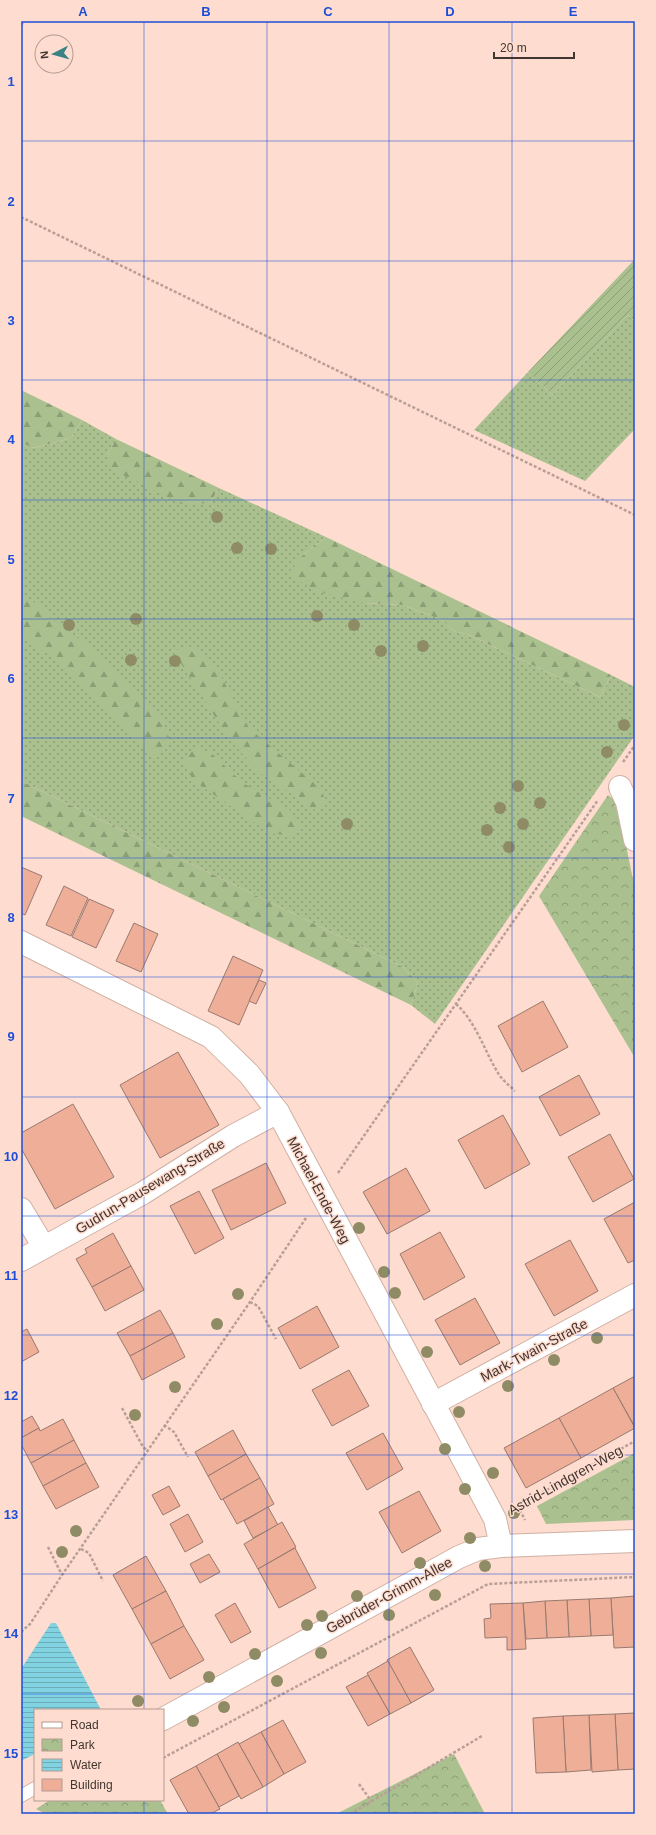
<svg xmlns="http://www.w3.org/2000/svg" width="656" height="1835" font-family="Arial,sans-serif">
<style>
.grass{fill:url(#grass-dots)}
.forest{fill:url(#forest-firs)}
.park{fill:url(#park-crowns)}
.garden{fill:url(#garden-furrows)}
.water{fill:url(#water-rules)}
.building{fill:#eeae98;stroke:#997a70}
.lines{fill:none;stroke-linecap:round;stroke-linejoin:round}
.service-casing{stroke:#d0b0a4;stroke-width:14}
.minor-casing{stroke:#d0b0a4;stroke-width:24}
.path{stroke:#b99f95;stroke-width:2.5;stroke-dasharray:3 2;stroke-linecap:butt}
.service{stroke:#fff;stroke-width:12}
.minor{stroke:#fff;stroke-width:22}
.tree{fill:#8f8c65}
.grid{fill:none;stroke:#1d4ed8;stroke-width:1;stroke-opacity:0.55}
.labels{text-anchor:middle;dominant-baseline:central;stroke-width:3;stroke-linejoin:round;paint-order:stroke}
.street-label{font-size:14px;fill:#423530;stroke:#feddd0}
.neatline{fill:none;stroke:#1d4ed8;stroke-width:1.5}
.grid-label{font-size:13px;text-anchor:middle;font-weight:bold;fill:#1d4ed8}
</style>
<defs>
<pattern id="grass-dots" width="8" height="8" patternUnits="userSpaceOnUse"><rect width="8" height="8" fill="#aac18f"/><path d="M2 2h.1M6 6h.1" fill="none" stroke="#8c9e75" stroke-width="1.8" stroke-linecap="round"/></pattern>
<pattern id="forest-firs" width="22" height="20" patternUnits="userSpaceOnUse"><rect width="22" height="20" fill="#aac18f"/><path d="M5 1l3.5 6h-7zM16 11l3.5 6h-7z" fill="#8c9e75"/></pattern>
<pattern id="park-crowns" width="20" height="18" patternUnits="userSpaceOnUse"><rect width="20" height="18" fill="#aac18f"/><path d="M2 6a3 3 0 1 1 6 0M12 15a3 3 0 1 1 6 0" fill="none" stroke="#8c9e75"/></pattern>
<pattern id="garden-furrows" width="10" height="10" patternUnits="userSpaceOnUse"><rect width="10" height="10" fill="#aac18f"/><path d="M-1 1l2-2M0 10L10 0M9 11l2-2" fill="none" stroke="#8c9e75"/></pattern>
<pattern id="water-rules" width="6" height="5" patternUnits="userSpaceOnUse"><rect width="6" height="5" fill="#82d3e1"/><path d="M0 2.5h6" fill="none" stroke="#6cacb7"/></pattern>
</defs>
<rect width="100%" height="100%" fill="#feddd0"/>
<g class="grass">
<path d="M628,315L635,322V429L585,481L474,430L528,372L552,395Z"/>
<path d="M82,420L116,439L108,454L210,503L219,488L326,537L303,555L365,603L403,605L442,620L454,631L469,635L600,697L611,675L635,687V735L435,1024L411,1005L418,983L403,967L21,781V443L34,448L71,438Z"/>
</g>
<g class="forest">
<path d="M21,390L82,420L71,438L34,448L21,443Z"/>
<path d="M116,439L219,488L210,503L182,504L110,469L108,454Z"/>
<path d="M326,537L611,675L600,697L469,635L454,631L442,620L403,605L365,603L315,591L288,573L303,555Z"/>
<path d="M21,594L42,607L52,620L85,643L162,719L170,740L165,750L155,756L130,734L56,659L21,638Z"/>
<path d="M189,646L203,654L222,678L249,728L322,790L326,805L313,810L296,797L257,771L228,737L173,651Z"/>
<path d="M196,746L211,753L243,783L290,810L300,825L292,836L270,833L194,781L182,761Z"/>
<path d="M21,781L403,967L418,983L411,1005L21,816Z"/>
</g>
<g class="park">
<path d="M608,795L617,802L635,889V1058L539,896Z"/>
<path d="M635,1453V1520L546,1524L537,1506Z"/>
<path d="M454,1754L485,1814H336Z"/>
<path d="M50,1800H160L168,1814H46L36,1809Z"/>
</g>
<path class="garden" d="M635,259V322L628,315L552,395L528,372Z"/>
<path class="water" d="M51,1623H56L101,1710H35V1754L21,1761V1669Z"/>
<g class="building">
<path d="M21,867L42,876L25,915L21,913Z"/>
<path d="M64,886L88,898L71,936L46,925Z"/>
<path d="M89,899L114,910L96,948L72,937Z"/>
<path d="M134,923L158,934L141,972L116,961Z"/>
<path d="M233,956L263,970L239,1025L208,1011Z"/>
<path d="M259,980L266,983L256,1004L249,1001Z"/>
<path d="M543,1001L568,1047L522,1072L498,1026Z"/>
<path d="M178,1052L219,1125L160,1158L120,1085Z"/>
<path d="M579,1075L600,1114L560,1136L539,1097Z"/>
<path d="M73,1104L114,1177L55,1209L21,1148V1133Z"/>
<path d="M503,1115L530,1164L485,1189L458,1140Z"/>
<path d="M610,1134L634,1179L593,1202L568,1157Z"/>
<path d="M266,1163L286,1203L231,1230L212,1190Z"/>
<path d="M406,1168L430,1211L387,1234L363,1192Z"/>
<path d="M199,1191L224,1238L195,1254L170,1206Z"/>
<path d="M635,1202V1260L628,1263L604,1219Z"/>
<path d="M440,1232L465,1277L424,1300L400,1254Z"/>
<path d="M113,1233L131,1266L92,1287L76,1259L87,1253L85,1249Z"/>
<path d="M570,1240L598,1291L554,1316L525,1264Z"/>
<path d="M131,1266L144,1290L105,1311L92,1287Z"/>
<path d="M475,1298L500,1343L460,1365L435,1320Z"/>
<path d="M317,1306L339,1347L300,1369L278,1328Z"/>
<path d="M160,1310L173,1333L130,1356L117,1333Z"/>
<path d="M27,1329L39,1352L21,1362V1332Z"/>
<path d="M173,1333L185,1357L142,1380L130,1356Z"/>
<path d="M349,1370L369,1406L332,1426L312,1390Z"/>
<path d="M635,1376V1427L613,1388Z"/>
<path d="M613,1388L635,1428L581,1458L559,1418Z"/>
<path d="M32,1416L39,1428L21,1438V1422Z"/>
<path d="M559,1418L581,1458L526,1488L504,1448Z"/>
<path d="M63,1419L74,1440L31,1463L21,1444V1438L39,1428L40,1431Z"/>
<path d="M233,1430L246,1454L208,1476L195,1452Z"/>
<path d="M383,1433L403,1469L367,1490L346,1453Z"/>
<path d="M74,1440L86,1463L43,1486L31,1463Z"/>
<path d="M246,1454L260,1478L221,1500L208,1476Z"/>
<path d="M86,1463L99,1487L56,1509L43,1486Z"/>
<path d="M260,1478L274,1504L237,1524L223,1499Z"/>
<path d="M169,1486L180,1506L163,1515L152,1495Z"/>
<path d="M419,1491L441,1531L402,1553L379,1512Z"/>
<path d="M268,1507L278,1525L253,1538L244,1521Z"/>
<path d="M188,1514L203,1542L185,1552L170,1524Z"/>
<path d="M282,1522L296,1547L258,1569L244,1544Z"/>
<path d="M295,1548L316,1588L279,1608L258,1569Z"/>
<path d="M209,1554L220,1572L200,1583L190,1564Z"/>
<path d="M146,1556L166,1591L132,1609L113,1575Z"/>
<path d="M166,1591L184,1626L151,1644L132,1609Z"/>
<path d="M635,1596V1647L614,1648L611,1598Z"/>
<path d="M611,1598L613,1635L591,1636L589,1599Z"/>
<path d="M589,1599L591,1636L569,1637L567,1600Z"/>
<path d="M567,1600L569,1637L547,1638L545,1601Z"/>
<path d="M545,1601L547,1638L526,1639L523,1603Z"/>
<path d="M235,1603L251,1632L231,1643L215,1615Z"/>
<path d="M523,1603L526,1649L507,1650V1637L485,1638L484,1619L491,1618L490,1604Z"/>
<path d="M184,1626L204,1660L170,1679L151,1644Z"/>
<path d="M410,1647L434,1690L411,1703L387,1660Z"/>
<path d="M388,1661L411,1703L390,1714L367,1673Z"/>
<path d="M368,1675L390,1714L368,1726L346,1687Z"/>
<path d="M635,1713V1769L618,1770L615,1714Z"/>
<path d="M615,1714L618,1770L592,1772L589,1715Z"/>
<path d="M589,1715L591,1770L566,1772L563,1716Z"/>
<path d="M563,1716L566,1772L536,1773L533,1718Z"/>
<path d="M283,1720L306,1762L284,1774L261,1732Z"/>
<path d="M261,1732L284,1774L263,1787L239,1744Z"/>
<path d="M238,1742L263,1787L241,1799L217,1754Z"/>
<path d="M217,1754L239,1796L219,1807L196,1766Z"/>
<path d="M196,1766L220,1809L210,1814H189L170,1780Z"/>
</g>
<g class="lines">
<defs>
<path id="service" d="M21,1796L35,1788"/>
<g id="minor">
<path d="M620,787L627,802L635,840"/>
<path d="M21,942L211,1037L249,1074L278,1112L495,1519L501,1546"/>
<path d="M21,1209L44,1247"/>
<path d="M21,1260L143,1193L233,1136L278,1112"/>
<path d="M433,1404L635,1295"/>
<path d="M163,1719L459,1557L478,1549L501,1546L635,1541"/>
</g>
</defs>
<use href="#service" class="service-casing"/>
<use href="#minor" class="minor-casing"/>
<g class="path">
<path d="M21,25L24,21"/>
<path d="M21,217L635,515"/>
<path d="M623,762L635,745"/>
<path d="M456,1004C476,1022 484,1050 498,1073C502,1080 509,1085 515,1091"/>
<path d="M338,1173L598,800"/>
<path d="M250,1302L258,1306L276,1339"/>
<path d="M122,1408L143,1447L147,1450"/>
<path d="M164,1425L174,1432L188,1457"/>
<path d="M516,1507L635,1441"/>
<path d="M520,1510L525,1520"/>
<path d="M48,1547L62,1575"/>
<path d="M81,1549L89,1553L103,1581"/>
<path d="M21,1632L30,1624L62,1575L250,1302L306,1218"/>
<path d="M163,1758L488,1584L635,1577"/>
<path d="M359,1784L372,1802"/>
<path d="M350,1814L482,1736"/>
</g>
<use href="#service" class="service"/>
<use href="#minor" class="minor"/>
</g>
<g class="tree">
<circle cx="217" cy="517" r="6"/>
<circle cx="237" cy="548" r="6"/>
<circle cx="271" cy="549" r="6"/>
<circle cx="317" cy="616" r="6"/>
<circle cx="136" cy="619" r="6"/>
<circle cx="69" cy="625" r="6"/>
<circle cx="354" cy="625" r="6"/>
<circle cx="423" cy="646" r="6"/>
<circle cx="381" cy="651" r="6"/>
<circle cx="131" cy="660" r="6"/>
<circle cx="175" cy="661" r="6"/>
<circle cx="624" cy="725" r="6"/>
<circle cx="607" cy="752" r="6"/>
<circle cx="518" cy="786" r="6"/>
<circle cx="540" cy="803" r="6"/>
<circle cx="500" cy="808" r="6"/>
<circle cx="347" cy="824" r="6"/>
<circle cx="523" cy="824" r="6"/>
<circle cx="487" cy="830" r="6"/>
<circle cx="509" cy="847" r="6"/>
<circle cx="359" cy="1228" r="6"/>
<circle cx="384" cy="1272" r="6"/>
<circle cx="395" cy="1293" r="6"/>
<circle cx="238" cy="1294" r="6"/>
<circle cx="217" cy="1324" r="6"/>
<circle cx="597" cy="1338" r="6"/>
<circle cx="427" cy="1352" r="6"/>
<circle cx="554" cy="1360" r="6"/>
<circle cx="508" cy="1386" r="6"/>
<circle cx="175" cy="1387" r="6"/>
<circle cx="459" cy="1412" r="6"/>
<circle cx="135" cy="1415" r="6"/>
<circle cx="445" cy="1449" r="6"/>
<circle cx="493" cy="1473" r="6"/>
<circle cx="465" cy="1489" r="6"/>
<circle cx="514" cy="1513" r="6"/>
<circle cx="76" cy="1531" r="6"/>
<circle cx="470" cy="1538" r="6"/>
<circle cx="62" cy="1552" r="6"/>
<circle cx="420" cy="1563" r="6"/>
<circle cx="485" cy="1566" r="6"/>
<circle cx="435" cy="1595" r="6"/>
<circle cx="357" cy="1596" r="6"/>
<circle cx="389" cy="1615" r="6"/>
<circle cx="322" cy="1616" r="6"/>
<circle cx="307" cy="1625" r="6"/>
<circle cx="321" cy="1653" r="6"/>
<circle cx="255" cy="1654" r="6"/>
<circle cx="209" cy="1677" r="6"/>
<circle cx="277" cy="1681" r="6"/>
<circle cx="138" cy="1701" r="6"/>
<circle cx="224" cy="1707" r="6"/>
<circle cx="193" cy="1721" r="6"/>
</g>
<path class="grid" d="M144,21V1710M267,21V1814M389,21V1814M512,21V1814M21,141H635M21,261H635M21,380H635M21,500H635M21,619H635M21,738H635M21,858H635M21,977H635M21,1097H635M21,1216H635M21,1335H635M21,1455H635M21,1574H635M21,1694H635M144,1800V1814"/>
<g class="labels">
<g class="street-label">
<text transform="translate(150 1186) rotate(-31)">Gudrun-Pausewang-Straße</text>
<text transform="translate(319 1190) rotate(62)">Michael-Ende-Weg</text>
<text transform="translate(534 1350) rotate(-28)">Mark-Twain-Straße</text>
<text transform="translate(565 1480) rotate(-29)">Astrid-Lindgren-Weg</text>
<text transform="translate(389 1595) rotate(-29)">Gebrüder-Grimm-Allee</text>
</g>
</g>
<rect width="656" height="1835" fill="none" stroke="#feddd0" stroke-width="44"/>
<rect x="34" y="1709" width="130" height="92" fill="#feddd0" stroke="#b39a90"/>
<rect x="42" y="1722" width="20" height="6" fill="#ffffff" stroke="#b39a90"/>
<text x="70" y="1729" font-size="12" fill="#423530">Road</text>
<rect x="42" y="1739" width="20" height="12" fill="url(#park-crowns)" stroke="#b39a90"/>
<text x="70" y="1749" font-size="12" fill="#423530">Park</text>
<rect x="42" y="1759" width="20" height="12" fill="url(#water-rules)" stroke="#b39a90"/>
<text x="70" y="1769" font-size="12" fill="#423530">Water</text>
<rect x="42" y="1779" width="20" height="12" fill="#eeae98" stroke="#b39a90"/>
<text x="70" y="1789" font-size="12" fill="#423530">Building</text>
<g transform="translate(54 54) rotate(264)"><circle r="19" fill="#feddd0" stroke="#b39a90"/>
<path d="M0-3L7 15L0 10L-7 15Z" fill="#3a8283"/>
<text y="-6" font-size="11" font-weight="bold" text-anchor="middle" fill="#423530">N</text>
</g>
<path d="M494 52v6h80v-6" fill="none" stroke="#423530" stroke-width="2"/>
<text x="500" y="52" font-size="12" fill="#423530" stroke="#feddd0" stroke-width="3" paint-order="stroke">20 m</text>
<rect x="22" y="22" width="612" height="1791" class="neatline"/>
<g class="grid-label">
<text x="83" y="16">A</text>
<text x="206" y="16">B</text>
<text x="328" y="16">C</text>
<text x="450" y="16">D</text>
<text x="573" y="16">E</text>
<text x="11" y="86">1</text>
<text x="11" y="206">2</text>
<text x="11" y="325">3</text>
<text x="11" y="444">4</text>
<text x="11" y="564">5</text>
<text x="11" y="683">6</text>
<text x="11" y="803">7</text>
<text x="11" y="922">8</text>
<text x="11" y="1041">9</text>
<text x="11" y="1161">10</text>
<text x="11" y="1280">11</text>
<text x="11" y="1400">12</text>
<text x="11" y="1519">13</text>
<text x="11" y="1638">14</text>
<text x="11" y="1758">15</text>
</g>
</svg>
